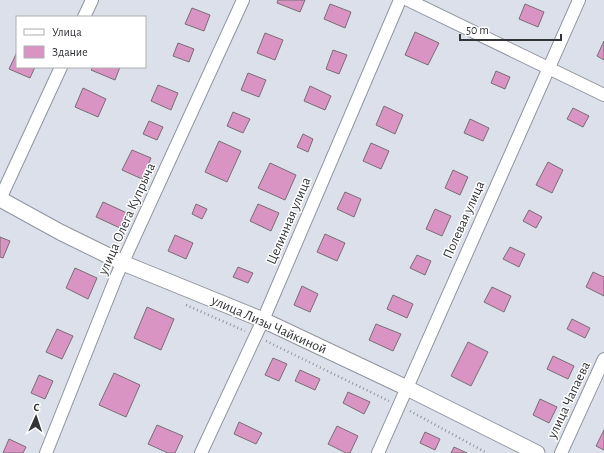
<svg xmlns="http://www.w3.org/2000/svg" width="604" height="453" font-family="'Alegreya Sans',sans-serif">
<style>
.building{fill:#da94c3;stroke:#786e74}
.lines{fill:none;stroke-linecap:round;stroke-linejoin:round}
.minor-casing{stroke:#90949e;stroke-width:14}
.tertiary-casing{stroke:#90949e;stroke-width:17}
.path{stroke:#90939b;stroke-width:2.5;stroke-dasharray:1 3;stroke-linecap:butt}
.minor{stroke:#fff;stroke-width:12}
.tertiary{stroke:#fff;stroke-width:15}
.labels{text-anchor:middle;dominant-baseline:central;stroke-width:3;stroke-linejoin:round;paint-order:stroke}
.street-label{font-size:14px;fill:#323438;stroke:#fff}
</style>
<rect width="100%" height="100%" fill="#dce0eb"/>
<g class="building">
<path d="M278,0H305L300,12L277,3Z"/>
<path d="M330,4L351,12L345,28L324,19Z"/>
<path d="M525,4L544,12L538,27L519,19Z"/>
<path d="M192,8L210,15L204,31L185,24Z"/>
<path d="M415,32L439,43L428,65L405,55Z"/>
<path d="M265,33L283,40L275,60L257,53Z"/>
<path d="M604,41V60L597,56Z"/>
<path d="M178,43L194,49L189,62L173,56Z"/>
<path d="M333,50L347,55L339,74L326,69Z"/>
<path d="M17,52V67H35L30,78L9,69Z"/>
<path d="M93,67H120L115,80L91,70Z"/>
<path d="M496,71L510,77L505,89L491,83Z"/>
<path d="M248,73L266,80L259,97L241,90Z"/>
<path d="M158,85L178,93L171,110L151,101Z"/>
<path d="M310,86L331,96L325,110L304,101Z"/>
<path d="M83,88L106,99L98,117L75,107Z"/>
<path d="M384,106L403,115L395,134L376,125Z"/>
<path d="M573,108L589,116L583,127L567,119Z"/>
<path d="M233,112L250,119L243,133L227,126Z"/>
<path d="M470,119L489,128L483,141L464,133Z"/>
<path d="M149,121L163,127L157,140L143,134Z"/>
<path d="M303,134L313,139L308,152L297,147Z"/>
<path d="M219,141L241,151L227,182L205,172Z"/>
<path d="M371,143L389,151L381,169L363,161Z"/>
<path d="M132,150L151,158L142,179L122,170Z"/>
<path d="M548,162L563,170L552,193L536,185Z"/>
<path d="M270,163L296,175L285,200L258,188Z"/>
<path d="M453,170L468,177L460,195L445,188Z"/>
<path d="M345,192L361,199L354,217L337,209Z"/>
<path d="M103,202L127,213L120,228L96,217Z"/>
<path d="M196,204L207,209L202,219L192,214Z"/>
<path d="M258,204L279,213L271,231L250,221Z"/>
<path d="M435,209L451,216L442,236L426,229Z"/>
<path d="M529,210L542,217L536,228L523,221Z"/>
<path d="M325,234L345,243L337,261L317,252Z"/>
<path d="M175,235L193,243L186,259L168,251Z"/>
<path d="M0,237L10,241L3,258L0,257Z"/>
<path d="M510,247L525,254L519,267L503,259Z"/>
<path d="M417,255L431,261L425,275L410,268Z"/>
<path d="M238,267L253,273L248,283L233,277Z"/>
<path d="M75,268L97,278L88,299L66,288Z"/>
<path d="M593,272L604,277V296L586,287Z"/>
<path d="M302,286L318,294L310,312L294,305Z"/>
<path d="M492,287L511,296L504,312L484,302Z"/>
<path d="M393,295L413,304L407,318L387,309Z"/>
<path d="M147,307L174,319L161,350L134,338Z"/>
<path d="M572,319L590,328L585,338L567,329Z"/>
<path d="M376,324L401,334L393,351L369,340Z"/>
<path d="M57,329L73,336L62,359L46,352Z"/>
<path d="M468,342L488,352L471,386L451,376Z"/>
<path d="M553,356L574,366L568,379L547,369Z"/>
<path d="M273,358L287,364L279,381L265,375Z"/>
<path d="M300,370L320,379L315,390L295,381Z"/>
<path d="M114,373L140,385L126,417L99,405Z"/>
<path d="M39,375L53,381L45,399L31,393Z"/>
<path d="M348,392L370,402L364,414L343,403Z"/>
<path d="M540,399L557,407L549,423L533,415Z"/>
<path d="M239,422L262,433L256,444L234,434Z"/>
<path d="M157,425L183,436L175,453H168L148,444Z"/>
<path d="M337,426L358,436L350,453H346L328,444Z"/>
<path d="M604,430V450L596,446Z"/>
<path d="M425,432L440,439L435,450L420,443Z"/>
<path d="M9,439L26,447L23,453H3Z"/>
<path d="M454,447L467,453H451Z"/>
</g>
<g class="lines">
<defs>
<g id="minor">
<path d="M408,0L604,95"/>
<path d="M84,17L92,0"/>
<path d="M0,199L61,67"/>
<path d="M46,453L117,275L243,0"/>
<path d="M201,453L263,320L400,0"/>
<path d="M378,453L579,0"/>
<path d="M561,453L604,359"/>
</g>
<path id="tertiary" d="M0,199L60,232L123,263L263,320L407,388L537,453"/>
</defs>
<use href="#minor" class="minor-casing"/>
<use href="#tertiary" class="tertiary-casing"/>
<g class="path">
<path d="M186,305L245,331"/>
<path d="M266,341L389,401"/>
<path d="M410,411L487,453"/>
</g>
<use href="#minor" class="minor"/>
<use href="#tertiary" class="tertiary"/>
</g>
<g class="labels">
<g class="street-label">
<text transform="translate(127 219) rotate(-66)">улица Олега Купрыча</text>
<text transform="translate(464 220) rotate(-66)">Полевая улица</text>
<text transform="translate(289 221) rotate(-67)">Целинная улица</text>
<text transform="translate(269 325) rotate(24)">улица Лизы Чайкиной</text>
<text transform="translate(569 400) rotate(-65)">улица Чапаева</text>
</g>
</g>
<rect x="16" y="16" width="130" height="52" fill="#ffffff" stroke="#adaeaf"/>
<rect x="24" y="29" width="20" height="6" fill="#ffffff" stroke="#adaeaf"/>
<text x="52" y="36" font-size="12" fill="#323438">Улица</text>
<rect x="24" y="46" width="20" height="12" fill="#da94c3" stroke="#adaeaf"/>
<text x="52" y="56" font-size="12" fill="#323438">Здание</text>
<g transform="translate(36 417) rotate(3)" stroke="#ffffff" stroke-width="3" paint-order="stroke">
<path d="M0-3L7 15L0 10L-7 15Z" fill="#323438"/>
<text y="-6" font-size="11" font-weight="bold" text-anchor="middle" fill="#323438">С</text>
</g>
<path d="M460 34v6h101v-6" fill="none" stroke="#323438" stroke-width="2"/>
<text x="466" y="34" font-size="12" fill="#323438" stroke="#ffffff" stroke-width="3" paint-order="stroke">50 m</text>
</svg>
